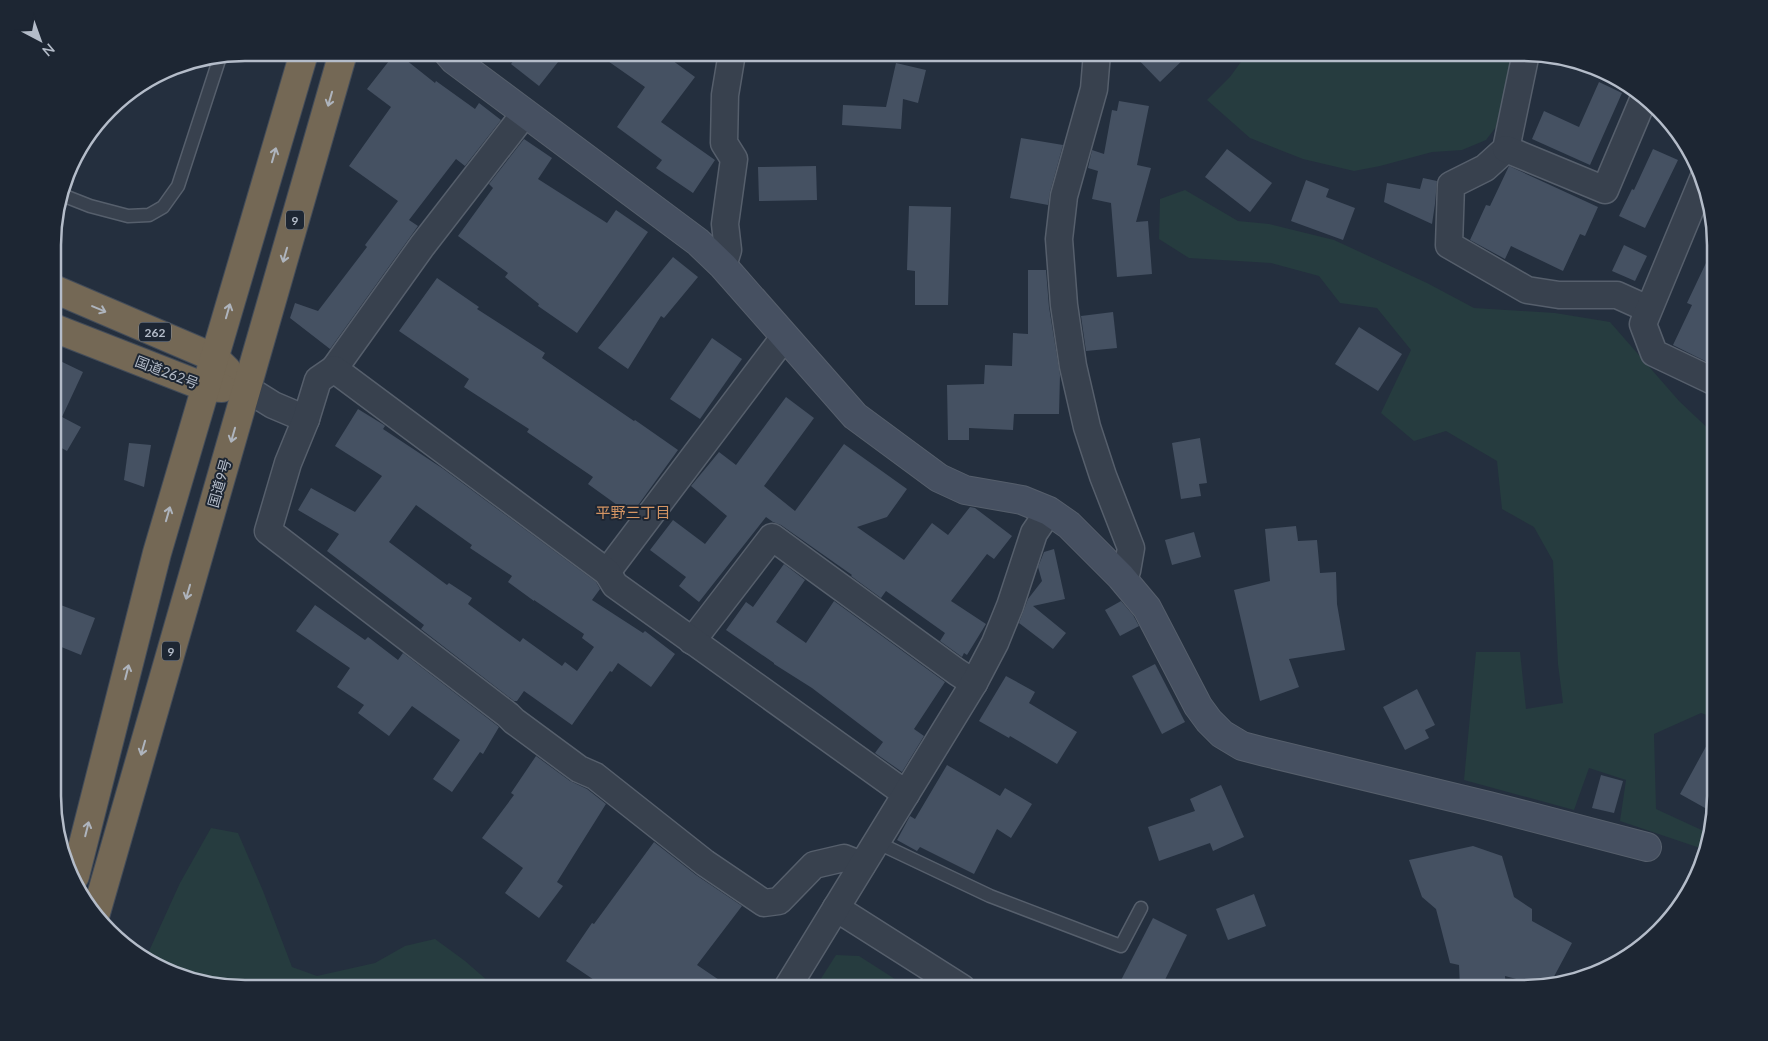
<svg xmlns="http://www.w3.org/2000/svg" width="1768" height="1041" font-family="Lato,'Noto Sans JP',sans-serif">
<style>
.green{fill:#263c3f}
.building{fill:#455162;fill-rule:evenodd}
.lines{fill:none;stroke-linecap:round;stroke-linejoin:round}
.lane-casing{stroke:#565f6c;stroke-width:15}
.street-casing{stroke:#565f6c;stroke-width:29}
.secondary-casing{stroke:#565f6c;stroke-width:30}
.highway-casing{stroke:#434c59;stroke-width:30}
.lane{stroke:#38414e;stroke-width:12}
.street{stroke:#38414e;stroke-width:26}
.secondary{stroke:#465061;stroke-width:28}
.highway{stroke:#746855;stroke-width:28}
.oneway{stroke:#aeb4bd}
.labels{text-anchor:middle;dominant-baseline:central;stroke-width:4;stroke-linejoin:round;paint-order:stroke}
.shield{fill:#1d2633;stroke:#878f9c;stroke-width:1}
.shield-label{font-size:12px;font-weight:bold;fill:#b4bcc9}
.street-label{font-size:14px;fill:#b4bcc9;stroke:#1d2633}
.neighbourhood-label{font-size:15px;fill:#d59563;stroke:#1d2633}
.rim{fill:none;stroke:#b4bcc9;stroke-width:2.5}
</style>
<rect width="100%" height="100%" fill="#242f3e"/>
<g class="green">
<path d="M1245,53H1513L1496,127L1486,140L1462,150L1432,152L1380,166L1354,171L1303,159L1250,138L1207,100L1230,77L1246,55Z"/>
<path d="M1185,190L1238,221L1269,224L1334,240L1427,283L1474,308L1555,313L1610,322L1679,401L1715,435V718L1701,713L1654,734L1656,809L1708,833L1703,849L1620,821L1626,780L1589,768L1574,810L1464,780L1476,652H1520L1526,709L1563,703L1558,664L1553,561L1534,527L1502,509L1497,461L1446,431L1414,441L1381,413L1411,350L1377,308L1340,303L1319,276L1271,263L1189,258L1159,239L1160,199Z"/>
<path d="M211,828L238,833L263,891L292,967L317,976L375,963L405,946L435,939L465,961L496,988H245L195,982L148,963L145,960L180,883Z"/>
<path d="M836,955L859,956L909,988H815Z"/>
</g>
<g class="building">
<path d="M396,52L435,83L436,81L475,109L479,103L501,120L465,166L456,159L409,220L418,226L330,349L290,318L295,303L318,311L367,247L365,245L398,201L349,166L391,107L367,89Z"/>
<path d="M520,52H566L539,86L511,64Z"/>
<path d="M595,52H661L695,77L661,122L715,160L693,193L656,168L662,160L617,127L645,87Z"/>
<path d="M1131,52H1191L1160,82Z"/>
<path d="M896,63L926,70L918,103L903,99L901,129L842,125L843,105L886,107Z"/>
<path d="M1599,82L1622,93L1590,165L1532,139L1544,111L1579,127Z"/>
<path d="M1119,101L1149,106L1137,165L1151,168L1136,222L1148,221L1152,274L1117,277L1111,203L1092,199L1098,171L1088,168L1092,150L1104,154L1112,110L1117,111Z"/>
<path d="M1021,138L1063,145L1050,192L1048,205L1010,198Z"/>
<path d="M524,139L552,158L538,179L607,223L616,210L648,232L577,333L538,306L539,304L505,277L508,273L458,236L493,188L489,184Z"/>
<path d="M1227,149L1272,183L1250,212L1205,177Z"/>
<path d="M1653,149L1678,160L1645,228L1619,216L1632,189L1634,190Z"/>
<path d="M816,166L817,200L759,201L758,167Z"/>
<path d="M1509,166L1598,207L1585,236L1580,234L1563,271L1511,246L1505,259L1470,240L1486,205L1490,206Z"/>
<path d="M1423,178L1437,181L1435,204L1432,224L1384,202L1387,183L1420,189Z"/>
<path d="M1306,180L1329,189L1326,197L1355,208L1343,240L1291,221Z"/>
<path d="M909,206L951,207L948,305H915V271L907,270Z"/>
<path d="M1715,244V345L1707,362L1673,345L1692,305L1687,303Z"/>
<path d="M1624,245L1647,256L1635,281L1612,271Z"/>
<path d="M673,257L698,277L664,318L661,316L628,369L598,348Z"/>
<path d="M1028,270H1046L1049,307L1060,375L1059,414H1014L1013,430L969,428V440H948L947,385L984,384L985,365L1012,366L1013,333L1028,334Z"/>
<path d="M437,278L479,307L477,309L545,353L542,358L634,421L635,420L678,450L631,515L588,484L593,477L527,432L529,429L464,387L469,379L399,331Z"/>
<path d="M1113,312L1117,348L1086,351L1081,316Z"/>
<path d="M1359,327L1402,354L1378,391L1335,364Z"/>
<path d="M712,338L742,359L700,419L670,399Z"/>
<path d="M54,358L83,372L62,417L81,427L67,451L54,444Z"/>
<path d="M786,397L814,418L764,486L795,511L844,444L907,489L887,517L857,527L904,560L932,523L948,535L970,507L975,508L1012,536L994,559L987,554L951,601L986,624L967,655L964,653L962,657L940,641L945,633L886,591L881,598L851,576L852,575L781,525L773,522L766,517L699,602L679,586L686,577L650,550L673,520L705,544L727,516L691,486L719,452L736,465Z"/>
<path d="M358,409L384,425L385,426L383,429L442,468L596,582L600,589L592,600L643,633L645,631L675,654L651,687L618,663L612,672L610,671L572,725L524,691L517,701H514L421,629L424,625L327,551L339,534L298,510L311,488L355,512L382,476L335,446ZM416,505L472,545L470,548L512,576L508,582L534,601V600L584,634L582,638L594,647L577,671L565,662L562,666L523,638L520,642L468,604L472,598L449,583L447,585L389,542Z"/>
<path d="M1200,438L1207,483L1199,484L1201,496L1181,499L1172,443Z"/>
<path d="M129,443L151,445L144,487L124,480Z"/>
<path d="M1296,526L1298,541L1317,540L1320,573L1336,572L1337,604L1345,650L1289,659L1299,687L1260,701L1234,590L1270,581L1265,529Z"/>
<path d="M1194,532L1201,557L1172,565L1165,540Z"/>
<path d="M1054,549L1065,599L1033,606L1066,633L1053,649L1019,623L1028,599L1042,581L1038,567L1044,552Z"/>
<path d="M784,564L805,580L776,622L806,643L834,601L945,682L914,729L924,736L902,772L875,753L883,742L812,688L774,664V663L726,630L746,602L753,607Z"/>
<path d="M1121,601L1133,615L1139,626L1120,636L1105,610Z"/>
<path d="M58,604L95,618L81,655L54,644V614Z"/>
<path d="M315,605L365,640L368,637L398,660L403,653L499,727L483,754L480,752L452,792L433,779L460,740L412,706L389,736L358,713L364,705L337,687L350,668L296,631Z"/>
<path d="M1155,664L1185,722L1162,734L1132,676Z"/>
<path d="M1006,676L1035,692L1029,703L1077,732L1057,764L1010,736L1009,738L979,721Z"/>
<path d="M1417,689L1435,725L1425,730L1429,738L1405,750L1383,707Z"/>
<path d="M1715,730V808L1714,813L1680,794Z"/>
<path d="M536,756L570,781L587,789L606,804L557,882L563,886L539,918L505,893L523,868L482,838L514,795L511,793Z"/>
<path d="M947,765L1000,796L1005,788L1032,804L1011,838L997,829L974,874L920,847L917,851L897,840L910,816L915,819Z"/>
<path d="M1601,775L1623,781L1614,813L1592,808Z"/>
<path d="M1221,785L1244,837L1213,851L1210,843L1159,861L1148,827L1195,811L1190,799Z"/>
<path d="M654,842L696,875L742,906L697,965L731,988H606L566,961L592,923L594,924Z"/>
<path d="M1473,846L1502,856L1514,897L1532,909V921L1572,943L1550,984L1543,986L1505,976L1506,988H1460L1459,965L1450,963L1436,909L1422,897L1409,860Z"/>
<path d="M1254,894L1266,926L1228,940L1216,909Z"/>
<path d="M1153,918L1187,935L1161,988H1117Z"/>
</g>
<g class="lines">
<defs>
<g id="lane">
<path d="M62,195L90,206L128,216L149,215L163,207L178,186L220,57"/>
<path d="M876,842L990,896L1121,946L1141,908"/>
</g>
<g id="street">
<path d="M1097,53L1094,89L1064,196L1059,239L1064,305L1073,366L1087,427L1103,476L1131,548L1127,571L1121,577"/>
<path d="M1526,53L1506,149L1485,168L1451,185L1449,245L1527,290L1559,295H1617L1648,309"/>
<path d="M1506,149L1605,190L1643,100"/>
<path d="M1703,179L1643,324L1654,353L1715,382"/>
<path d="M723,266L728,250L725,224L734,159L724,143L725,95L732,53"/>
<path d="M334,369L422,246L525,113"/>
<path d="M246,388L273,405L306,419"/>
<path d="M607,572L785,336"/>
<path d="M692,641L772,537L957,672L974,683"/>
<path d="M862,865L844,858L814,865L779,901L764,903L705,863L595,776L579,769L514,721L508,715L268,531L288,463L306,419L318,380L334,369L607,572L615,585L906,794"/>
<path d="M836,908L962,988"/>
<path d="M787,988L974,683L995,643L1010,606L1034,533L1049,511"/>
</g>
<path id="secondary" d="M448,53L454,60L698,242L723,266L855,416L939,478L965,490L1022,500L1049,511L1069,525L1121,577L1147,608L1198,706L1209,721L1222,734L1242,746L1265,752L1489,806L1647,847"/>
<g id="highway">
<path d="M54,289L215,358L227,370"/>
<path d="M54,328L205,387L222,388"/>
<path d="M75,876L157,553L304,53"/>
<path d="M96,913L343,53"/>
</g>
</defs>
<use href="#lane" class="lane-casing"/>
<use href="#street" class="street-casing"/>
<use href="#secondary" class="secondary-casing"/>
<use href="#highway" class="highway-casing"/>
<use href="#lane" class="lane"/>
<use href="#street" class="street"/>
<use href="#secondary" class="secondary"/>
<use href="#highway" class="highway"/>
</g>
<defs><path id="oneway-shaft" d="M-6 0H5M1.5-3L5.5 0L1.5 3" fill="none" stroke-width="1.6" stroke-linecap="round" stroke-linejoin="round" transform="scale(1.25)"/></defs>
<g class="oneway">
<use href="#oneway-shaft" transform="translate(330 99) rotate(106)"/>
<use href="#oneway-shaft" transform="translate(274 155) rotate(-74)"/>
<use href="#oneway-shaft" transform="translate(285 255) rotate(106)"/>
<use href="#oneway-shaft" transform="translate(99 309) rotate(23)"/>
<use href="#oneway-shaft" transform="translate(228 311) rotate(-74)"/>
<use href="#oneway-shaft" transform="translate(233 435) rotate(106)"/>
<use href="#oneway-shaft" transform="translate(168 514) rotate(-74)"/>
<use href="#oneway-shaft" transform="translate(188 592) rotate(106)"/>
<use href="#oneway-shaft" transform="translate(127 672) rotate(-76)"/>
<use href="#oneway-shaft" transform="translate(143 748) rotate(106)"/>
<use href="#oneway-shaft" transform="translate(87 829) rotate(-76)"/>
</g>
<g class="labels">
<g class="shield">
<rect x="286" y="210.5" width="18" height="19" rx="4"/>
<rect x="139" y="322.5" width="32" height="19" rx="4"/>
<rect x="162" y="641.5" width="18" height="19" rx="4"/>
</g>
<g class="shield-label">
<text x="295" y="220">9</text>
<text x="155" y="332">262</text>
<text x="171" y="651">9</text>
</g>
<g class="street-label">
<text transform="translate(167 372) rotate(21)">国道262号</text>
<text transform="translate(219 483) rotate(-74)">国道9号</text>
</g>
<g class="neighbourhood-label">
<text x="633" y="512">平野三丁目</text>
</g>
</g>
<path d="M0 0H1768V1041H0ZM245 61H1523A184 184 0 0 1 1707 245V796A184 184 0 0 1 1523 980H245A184 184 0 0 1 61 796V245A184 184 0 0 1 245 61Z" fill="#1d2633" fill-rule="evenodd"/>
<path class="rim" d="M245 61H1523A184 184 0 0 1 1707 245V796A184 184 0 0 1 1523 980H245A184 184 0 0 1 61 796V245A184 184 0 0 1 245 61Z"/>
<g transform="translate(40 40) rotate(139)" stroke="#1d2633" stroke-width="4" paint-order="stroke">
<path d="M0-4L9 19L0 12L-9 19Z" fill="#b4bcc9"/>
<text y="-8" font-size="14" font-weight="bold" text-anchor="middle" fill="#b4bcc9">N</text>
</g>
</svg>
